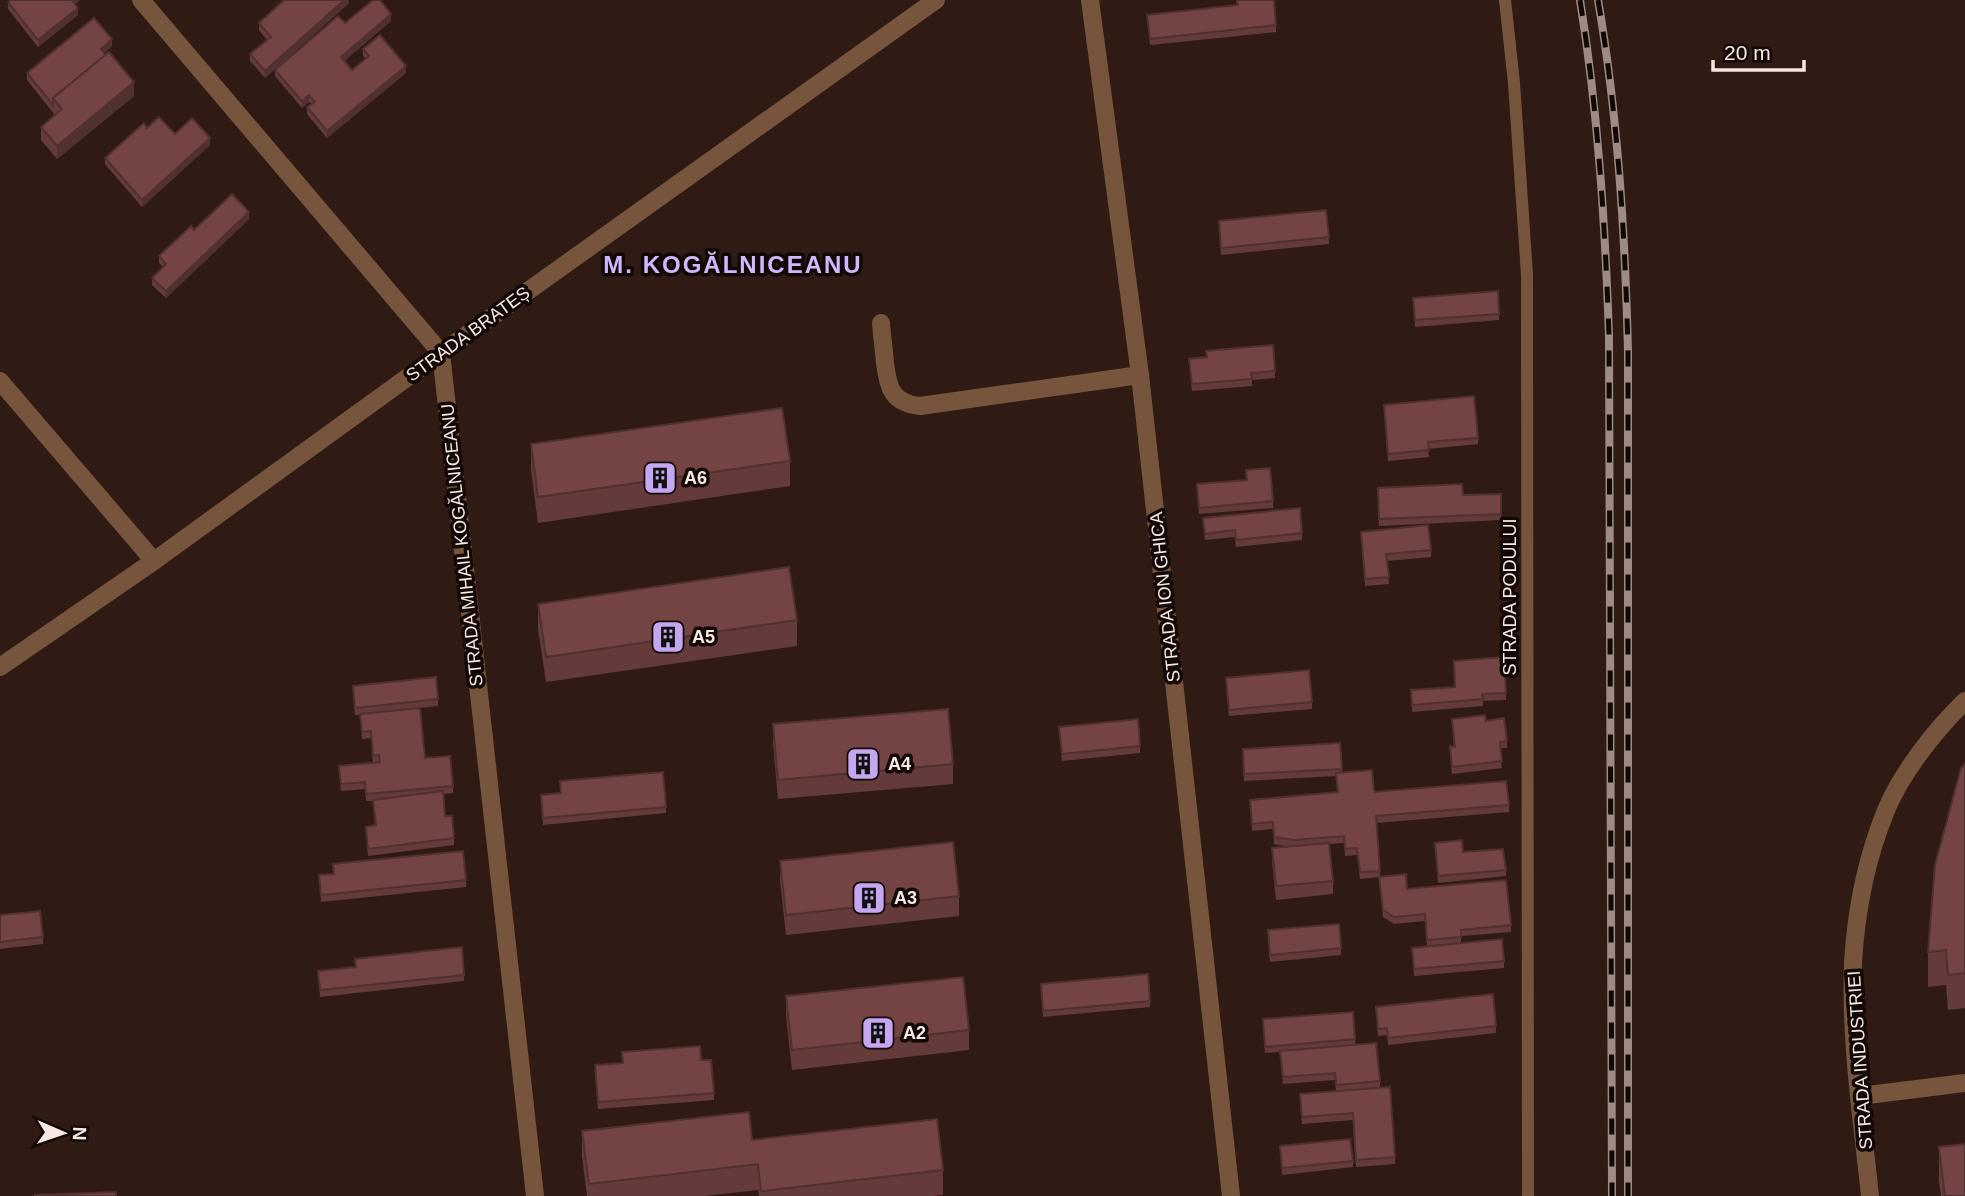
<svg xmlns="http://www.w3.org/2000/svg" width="1965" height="1196" font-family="Arial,sans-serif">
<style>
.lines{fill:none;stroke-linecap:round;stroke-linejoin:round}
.service{stroke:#76553c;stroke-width:12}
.minor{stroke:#76553c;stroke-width:18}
.tertiary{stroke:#76553c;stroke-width:18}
.rail-casing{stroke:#9d8b85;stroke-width:8}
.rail{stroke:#120806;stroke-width:5;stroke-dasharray:16;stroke-linecap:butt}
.wall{fill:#643a3a}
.shaded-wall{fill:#513030}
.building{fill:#744444;stroke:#513030;stroke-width:2}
.labels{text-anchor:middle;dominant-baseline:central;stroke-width:7;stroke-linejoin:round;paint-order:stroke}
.street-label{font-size:18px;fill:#f8e8e3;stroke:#120806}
.poi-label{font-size:18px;font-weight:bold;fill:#f8e8e3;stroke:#120806;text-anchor:start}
.district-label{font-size:24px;font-weight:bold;letter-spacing:2px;fill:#d3b7fc;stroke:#120806}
</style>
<rect width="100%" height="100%" fill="#301b14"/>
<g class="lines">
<path class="service" d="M1505,0L1514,83L1527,275L1528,1196"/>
<g class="minor">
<path d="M141,0L441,353L535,1196"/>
<path d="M881,323C882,336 884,350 885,363C888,388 892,403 920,406L1140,375"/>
<path d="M0,381L154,561"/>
<path d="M0,667L154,561L441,353L936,0"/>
<path d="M1860,1096L1965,1083"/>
<path d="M1870,1196C1862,1119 1850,1040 1853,963C1856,911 1867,856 1887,808C1903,771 1936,729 1965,701"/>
</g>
<path class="tertiary" d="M1090,0L1140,375L1231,1196"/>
<defs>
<g id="rail">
<path d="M1580,0C1598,111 1605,223 1609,336L1612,1196"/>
<path d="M1598,0C1618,116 1625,234 1628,351V1196"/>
</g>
</defs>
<use href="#rail" class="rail-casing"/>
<use href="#rail" class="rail"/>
</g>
<g class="wall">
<path d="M11,0H80L75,4L78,15L38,47L8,9V2Z"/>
<path d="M349,0V3L265,78L250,61V54L267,40L259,30V23Z"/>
<path d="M1237,0L1276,25V32L1150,45L1147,15L1237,5Z"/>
<path d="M391,21L344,61L352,70L366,59L363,56V49L406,73L327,138L307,114V107L312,104L309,102L302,108L275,76V70Z"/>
<path d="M112,46L104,53L134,96L57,159L41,140V127L55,115L27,80V73Z"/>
<path d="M175,134L210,145L142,207L105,164V158Z"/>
<path d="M249,219L166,298L152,285V278L163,267L159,263V256L194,230Z"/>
<path d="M1219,221L1329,237V244L1221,255Z"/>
<path d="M1413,298L1499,314V320L1415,327Z"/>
<path d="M1206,351L1275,371V378L1252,380V386L1192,391L1189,359L1206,357Z"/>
<path d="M1384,405L1478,438V444L1428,449L1429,457L1388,461Z"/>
<path d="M531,444L790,461V486L538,523L531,470Z"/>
<path d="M1247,480L1273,501V508L1199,514L1197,484Z"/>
<path d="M1378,488L1463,495L1501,494V520L1379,526Z"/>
<path d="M1203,518L1302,533V540L1236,547L1235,537L1205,540Z"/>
<path d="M1361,532L1431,550V557L1387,561L1389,584L1365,586Z"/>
<path d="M538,604L797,620V646L546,682L538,629Z"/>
<path d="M1226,678L1312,702V709L1229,716Z"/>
<path d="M353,686L438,699V706L379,712L453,786V793L443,794L445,816L454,838V845L368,856L366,827L375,826L373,801H366L365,789L341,791L339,773V766L373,763L371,738L362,739L360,715H355Z"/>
<path d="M1411,690L1506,693V700L1483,701V706L1412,712Z"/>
<path d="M1452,719L1486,721L1507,741V748H1500L1502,768L1452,774L1450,753V746L1454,747Z"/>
<path d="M773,724L953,764V784L778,799L773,744Z"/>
<path d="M1059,727L1140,746V753L1062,761Z"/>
<path d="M1340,743L1342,772L1374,792L1509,805V812L1376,823L1380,876L1407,889L1511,925V932L1461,936V943L1504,961V968L1414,976L1412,948L1427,946L1425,921L1394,924L1383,917L1379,877L1360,879L1357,855L1345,856L1344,843L1329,844L1333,881V894L1276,900L1272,862V848L1290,847L1274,844L1273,829L1252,831L1250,800L1337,792L1336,776L1244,781L1243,749Z"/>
<path d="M1965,764V1008L1948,1010L1946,985L1928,987V952Z"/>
<path d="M560,781L666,807V813L543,825L541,795L560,793Z"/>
<path d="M1435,843L1463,852L1506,870V876L1438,883Z"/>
<path d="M780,861L959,896V916L786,935L780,881Z"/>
<path d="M333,864L466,880V887L321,902L319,875L334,874Z"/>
<path d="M0,915L43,937V944L0,949Z"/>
<path d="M1268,930L1341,948V955L1270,962Z"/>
<path d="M355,959L464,975V981L320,997L318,971L355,967Z"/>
<path d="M1041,984L1150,1001V1007L1043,1017Z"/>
<path d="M786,996L969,1030V1050L792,1070L786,1016Z"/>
<path d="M1376,1007L1496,1026V1033L1388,1045L1387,1035L1378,1036Z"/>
<path d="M1263,1026L1355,1039V1044L1380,1081V1088L1395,1157V1164L1356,1167L1353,1120L1302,1124L1300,1101L1336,1091L1335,1080L1283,1084L1280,1052L1265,1053Z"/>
<path d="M701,1060L714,1093V1100L598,1109L595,1072Z"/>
<path d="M582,1131L752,1140L943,1170V1195L935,1196H759L758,1190L704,1196H587L582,1156Z"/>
<path d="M1280,1146L1353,1161V1167L1282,1175Z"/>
<path d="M1939,1147L1965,1196H1941L1939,1182Z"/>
</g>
<g class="shaded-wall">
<path d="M72,0H80L71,7Z"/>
<path d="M344,0H349V3L265,78V71Z"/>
<path d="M78,8V15L38,47V40Z"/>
<path d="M391,14V21L341,64V57Z"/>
<path d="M112,39V46L101,56V49Z"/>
<path d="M406,66V73L327,138V131Z"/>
<path d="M134,82V96L57,159V146Z"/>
<path d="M309,95V102L302,108V101Z"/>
<path d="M210,138V145L142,207V200Z"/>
<path d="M249,212V219L166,298V291Z"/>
</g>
<g class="building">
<path d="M11,0H72L78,8L38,40L8,2Z"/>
<path d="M284,0H344L265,71L250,54L271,37L259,23Z"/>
<path d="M373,0H380L391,14L341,57L352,70L369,56L363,49L380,35L406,66L327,131L307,107L315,102L309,95L302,101L275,70L338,16L345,23Z"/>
<path d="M1237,0H1274L1276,25L1150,39L1147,15L1238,5Z"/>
<path d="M94,18L112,39L101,49L106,55L53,98V105L27,73Z"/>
<path d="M109,52L134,82L57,146L41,127L62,109L53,98Z"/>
<path d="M159,117L175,134L192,118L210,138L142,200L105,158L144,123L147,128Z"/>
<path d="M232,194L249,212L166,291L152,278L166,264L159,256L191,226L194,230Z"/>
<path d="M1326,210L1329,237L1221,248L1219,221Z"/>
<path d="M1498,291L1499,314L1415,320L1413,298Z"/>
<path d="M1273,345L1275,371L1251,373L1252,379L1192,384L1189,359L1207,357L1206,351Z"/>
<path d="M1474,396L1478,438L1428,442L1429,450L1388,454L1384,405Z"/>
<path d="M782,408L790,461L538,497L531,444Z"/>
<path d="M1270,468L1273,501L1199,508L1197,484L1247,480L1246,470Z"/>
<path d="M1462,484L1463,495L1501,494V514L1379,519L1378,488Z"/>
<path d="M1300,508L1302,533L1236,540L1235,530L1205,534L1203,518Z"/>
<path d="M1428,525L1431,550L1386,554L1389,577L1365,579L1361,532Z"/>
<path d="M789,567L797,620L546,657L538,604Z"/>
<path d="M1504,657L1506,693L1482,694L1483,699L1412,705L1411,690L1455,687L1454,661Z"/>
<path d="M1309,670L1312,702L1229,710L1226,678Z"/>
<path d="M436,677L438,699L355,708L353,686Z"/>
<path d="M420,708L425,758L450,756L453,786L366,794L365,782L341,784L339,766L380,762L379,755L373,756L371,731L362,732L360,714Z"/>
<path d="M948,709L953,764L778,780L773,724Z"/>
<path d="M1485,715L1486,721L1504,718L1507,741L1500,742L1502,761L1452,767L1450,746L1455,747L1452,719Z"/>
<path d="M1138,719L1140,746L1062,754L1059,727Z"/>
<path d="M1340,743L1342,769L1244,774L1243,749Z"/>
<path d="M1965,764V973L1948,975L1946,950L1928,952L1935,865L1961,768Z"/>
<path d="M1372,770L1374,792L1506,781L1509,805L1376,816L1380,871L1360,872L1357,848L1345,849L1344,836L1294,840L1274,837L1273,822L1252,824L1250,800L1338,792L1336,773Z"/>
<path d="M663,772L666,807L543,818L541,795L561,793L560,781Z"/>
<path d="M443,791L445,816H452L454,838L368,849L366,827L376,825L373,800Z"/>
<path d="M1462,840L1463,852L1503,849L1506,870L1438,876L1435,843Z"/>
<path d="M953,842L959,896L786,915L780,861Z"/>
<path d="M1329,843L1333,881L1276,886L1272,848Z"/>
<path d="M463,851L466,880L321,895L319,875L334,874L333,864Z"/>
<path d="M1406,874L1407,889L1506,880L1511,925L1461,930V937L1427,940L1425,914L1394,917L1383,910L1379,877Z"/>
<path d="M40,911L43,937L0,942V915Z"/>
<path d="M1339,924L1341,948L1270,955L1268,930Z"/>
<path d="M1502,939L1504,961L1414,969L1412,948Z"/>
<path d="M462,947L464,975L320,990L318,971L356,967L355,959Z"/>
<path d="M1148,974L1150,1001L1043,1011L1041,984Z"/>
<path d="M963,977L969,1030L792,1050L786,996Z"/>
<path d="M1493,994L1496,1026L1388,1038L1387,1028L1378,1029L1376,1007Z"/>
<path d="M1353,1012L1355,1039L1265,1047L1263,1019Z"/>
<path d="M1376,1043L1380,1081L1336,1085L1335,1073L1283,1077L1280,1051Z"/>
<path d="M700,1046L701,1060H711L714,1093L598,1102L595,1065L623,1063L622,1052Z"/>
<path d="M1390,1087L1395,1157L1356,1160L1353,1113L1302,1117L1300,1094Z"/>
<path d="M749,1112L752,1140L937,1119L943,1170L761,1191L758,1164L589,1184L582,1131Z"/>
<path d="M1350,1139L1353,1161L1282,1168L1280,1146Z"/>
<path d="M1965,1144V1196H1945L1939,1147Z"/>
<path d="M116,1192V1196H35V1195Z"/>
</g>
<defs>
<symbol id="building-square" viewBox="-11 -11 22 22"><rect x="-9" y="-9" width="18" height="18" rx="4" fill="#c5a6f0" stroke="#120806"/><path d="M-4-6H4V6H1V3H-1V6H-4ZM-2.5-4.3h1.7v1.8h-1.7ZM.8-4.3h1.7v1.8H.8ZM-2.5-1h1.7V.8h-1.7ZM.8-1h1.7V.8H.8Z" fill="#111"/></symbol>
</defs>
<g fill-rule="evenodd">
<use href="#building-square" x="641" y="459" width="38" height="38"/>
<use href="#building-square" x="649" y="618" width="38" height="38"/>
<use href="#building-square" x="844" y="745" width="38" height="38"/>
<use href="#building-square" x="850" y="879" width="38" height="38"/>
<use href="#building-square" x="859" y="1014" width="38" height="38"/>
</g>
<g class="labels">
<g class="street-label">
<text transform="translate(468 334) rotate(-36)">STRADA BRATEȘ</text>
<text transform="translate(462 545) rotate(-96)">STRADA MIHAIL KOGĂLNICEANU</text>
<text transform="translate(1165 597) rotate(-96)">STRADA ION GHICA</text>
<text transform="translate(1510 597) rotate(-90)">STRADA PODULUI</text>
<text transform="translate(1860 1060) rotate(-94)">STRADA INDUSTRIEI</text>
</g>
<g class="poi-label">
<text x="684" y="478">A6</text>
<text x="692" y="637">A5</text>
<text x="888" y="764">A4</text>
<text x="894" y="898">A3</text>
<text x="903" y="1033">A2</text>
</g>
<g class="district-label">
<text x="733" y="264">M. KOGĂLNICEANU</text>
</g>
</g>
<g transform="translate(63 1133) rotate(92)" stroke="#120806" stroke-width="5" paint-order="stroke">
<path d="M0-5L12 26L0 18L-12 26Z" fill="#f8e8e3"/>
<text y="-10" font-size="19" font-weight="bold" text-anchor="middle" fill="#f8e8e3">N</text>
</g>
<path d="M1713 60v10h91v-10" fill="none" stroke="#f8e8e3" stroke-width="3.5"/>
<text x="1724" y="60" font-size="21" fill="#f8e8e3" stroke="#120806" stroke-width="5" paint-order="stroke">20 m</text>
</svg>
